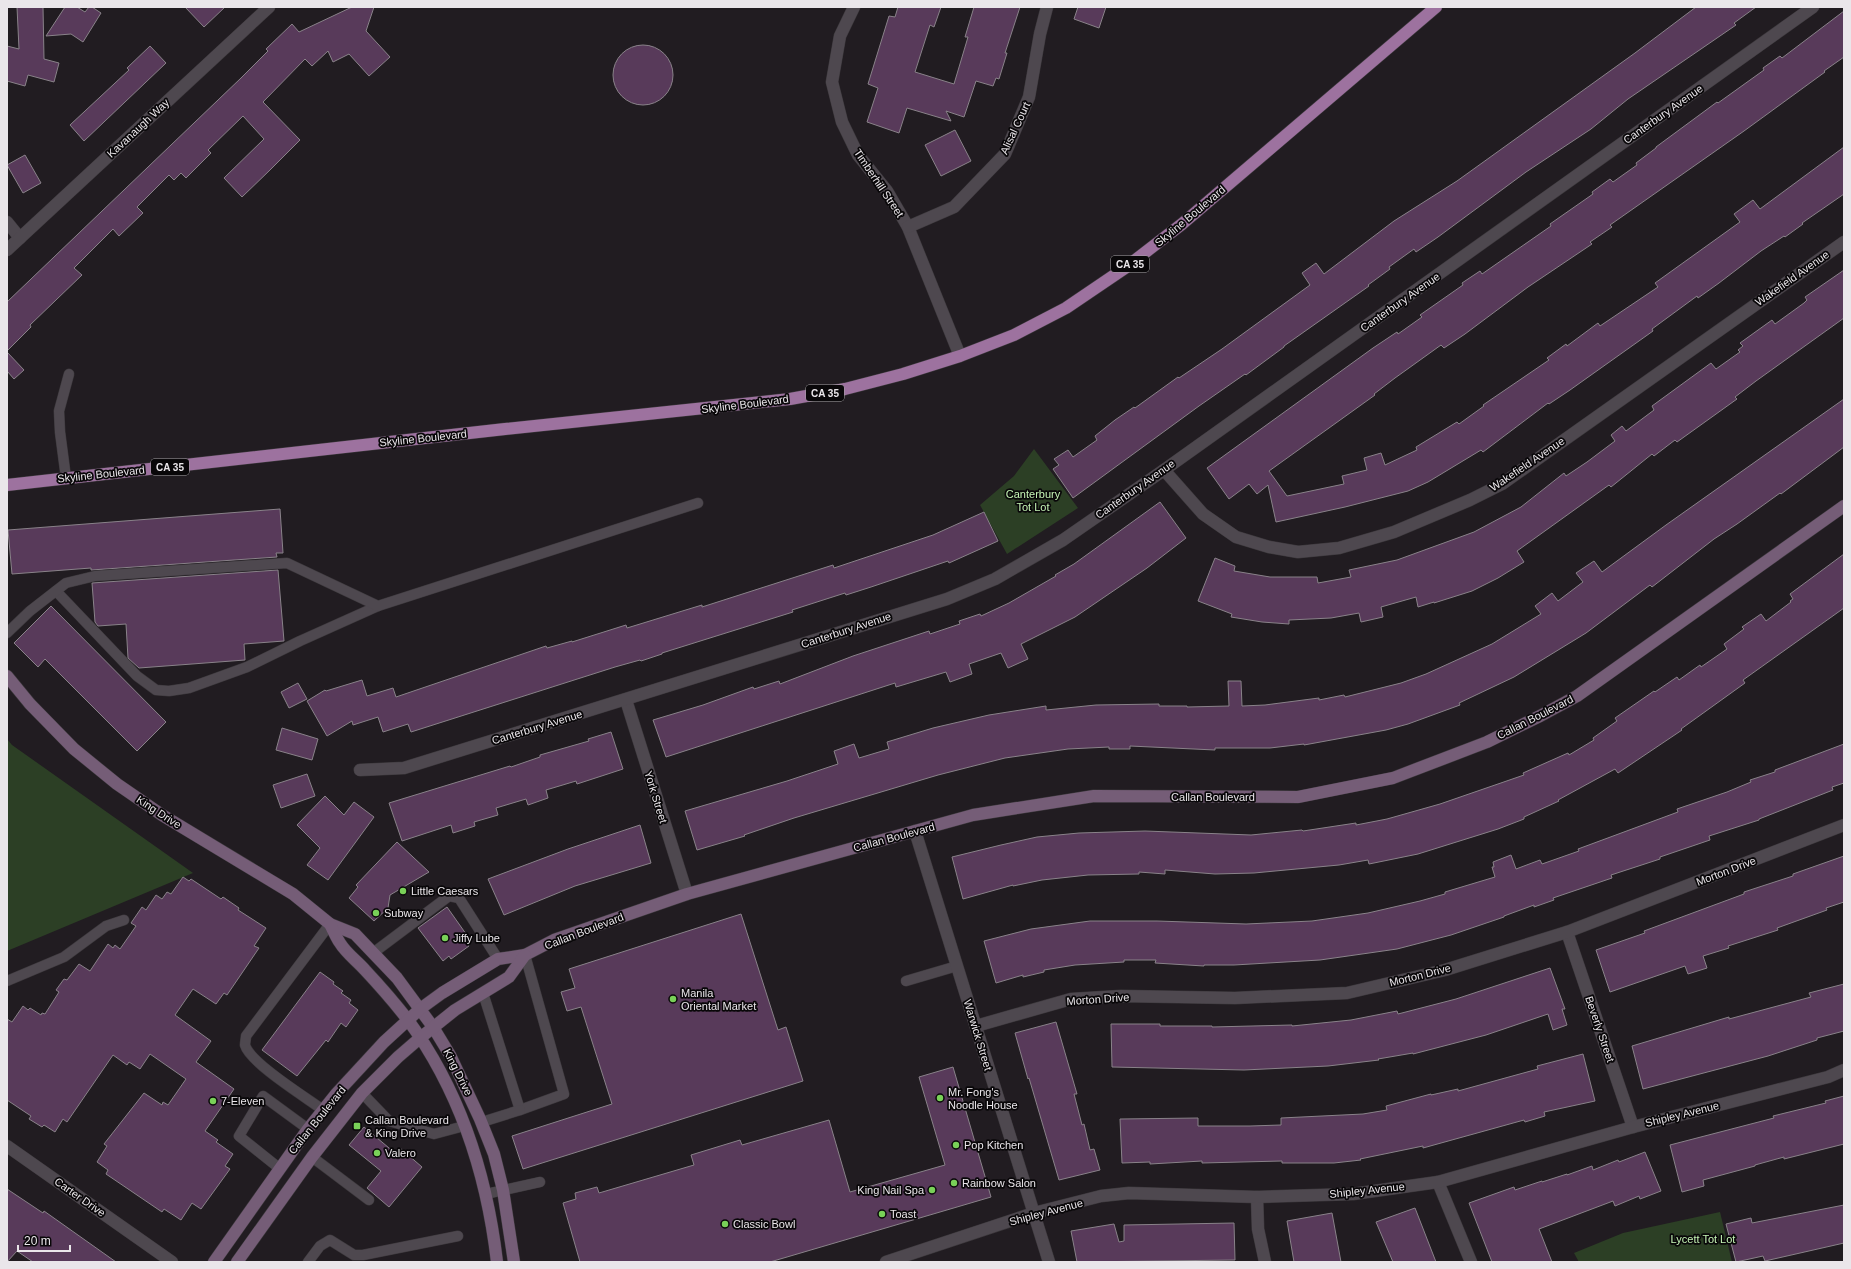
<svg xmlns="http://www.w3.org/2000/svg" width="1851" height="1269" font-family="Arial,sans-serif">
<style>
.green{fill:#2c3f25}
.building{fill:#583a5a;stroke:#898289}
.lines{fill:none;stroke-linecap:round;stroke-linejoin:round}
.lane-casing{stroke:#3c383c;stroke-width:11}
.street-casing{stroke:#3c383c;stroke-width:13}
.secondary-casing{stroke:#3c383c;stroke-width:13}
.primary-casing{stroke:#3c383c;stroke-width:13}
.lane{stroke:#4e484f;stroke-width:10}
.street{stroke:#4e484f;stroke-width:12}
.secondary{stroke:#755d77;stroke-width:12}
.primary{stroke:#9d729f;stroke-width:12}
.poi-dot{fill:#79d158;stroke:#090709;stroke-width:1.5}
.labels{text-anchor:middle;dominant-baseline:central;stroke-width:3.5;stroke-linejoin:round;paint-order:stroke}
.shield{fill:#090709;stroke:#a6a3a6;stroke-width:1}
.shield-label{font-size:10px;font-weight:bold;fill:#eae6ea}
.street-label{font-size:11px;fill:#eae6ea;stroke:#090709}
.park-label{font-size:11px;fill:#c5f4b5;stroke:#090709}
.poi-label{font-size:11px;fill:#eae6ea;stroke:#090709;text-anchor:start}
</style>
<rect width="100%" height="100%" fill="#211c21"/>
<g class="green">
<path d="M1034,449L1078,508L1007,554L980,505L1014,476Z"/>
<path d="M7,739L12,745L193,873L7,951Z"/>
<path d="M1720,1212L1732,1262H1579L1574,1253L1623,1233Z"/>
</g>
<g class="building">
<path d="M17,7H43L44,59L59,63L54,82L28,75L25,86L7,81V46L19,49Z"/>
<path d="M65,7H77L85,12L89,7H92L101,13L83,42L71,34L46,36Z"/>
<path d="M185,7H225L204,27Z"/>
<path d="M352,7H374L366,31L390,57L369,76L349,54L333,62L328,51L312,66L305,59L263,102L300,140L270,170L242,197L224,178L264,139L243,116L208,150L211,153L186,178L181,173L174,180L169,175L137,207L143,213L119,236L113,229L74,268L82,275L30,325L31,327L7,351V302L241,78L268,51L266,49L292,24L299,32Z"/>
<path d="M898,7H941L934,27L930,25L915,72L954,84L968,37H965L974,7H1020L1005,53H1007L999,79L996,78L993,86L976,81L964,117L946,111L951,121L907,108L899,133L867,122L878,88L868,84L889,16L895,17Z"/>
<path d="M1078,7H1106L1099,28L1074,19Z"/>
<path d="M1696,7H1756L1734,23L1736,25L1628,99L1591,129L1526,172L1438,237L1416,252L1414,249L1389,267L1390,269L1368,285L1369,286L1284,346V347L1246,375L1245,374L1199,406L1073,498L1053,469L1059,465L1054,459L1068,450L1073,457L1097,440L1095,436L1115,420L1134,407L1135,408L1178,377L1179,378L1222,349L1310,285L1302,273L1316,263L1324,274L1394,221L1457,181L1635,53Z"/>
<path d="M1844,11V57L1824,71L1825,72L1744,131L1610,225L1612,227L1590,242L1592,244L1528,287L1465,334L1444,348L1441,345L1395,378L1374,394L1375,395L1269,471L1287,496L1344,484L1342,476L1367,470L1364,458L1381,453L1385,465L1417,450L1416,447L1457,422L1459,424L1484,406L1483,405L1549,360L1547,358L1566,344L1567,346L1598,323L1600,326L1658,287L1655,283L1740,222L1734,214L1753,200L1760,209L1844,147V194L1802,223L1803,224L1785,237L1784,236L1761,251L1719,283L1698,298L1697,296L1652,329L1653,331L1570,390L1549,404L1548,403L1483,452L1481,450L1428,482L1408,491L1345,507L1276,522L1268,485L1257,494L1249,484L1229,499L1207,468L1373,348L1397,332L1398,334L1422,317L1420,315L1463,285L1462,283L1480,271L1482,274L1551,226L1550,224L1593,194L1592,192L1610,179L1613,182L1637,165L1636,163L1656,148V147L1717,102L1718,103L1764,70L1763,68L1780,56L1782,58Z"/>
<circle cx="643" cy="75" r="30"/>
<path d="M150,46L166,63L84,141L70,125L129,70L127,68Z"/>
<path d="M955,130L971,161L941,176L925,145Z"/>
<path d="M25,155L41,183L23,193L7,165Z"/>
<path d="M1844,270V318L1756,381L1735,397L1737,399L1677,442L1675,440L1654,456L1652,454L1611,487L1609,485L1517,551L1524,562L1498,578L1472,591L1434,603V602L1418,607L1416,597L1381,607L1383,617L1361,622L1359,613L1331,618L1289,620V624L1262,622L1231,617L1232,614L1198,601L1215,558L1235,566L1234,571L1270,577H1317L1318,583L1351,577L1349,570L1397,560L1474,532L1521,507L1564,473L1566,476L1587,462L1615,441L1611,435L1622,426L1626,431L1654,410L1652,406L1711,363L1716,369L1740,352L1738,350L1743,346L1740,343L1772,320L1775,324L1804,303L1807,300L1805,297Z"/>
<path d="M7,352L24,370L14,379L7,371Z"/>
<path d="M1844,399V447L1781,494L1780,493L1737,524L1714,539L1652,587L1650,585L1586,633L1514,677L1459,703L1460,705L1408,724L1386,730L1304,745V744L1270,748H1215V750L1130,746V749H1109V747L1068,749L1005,758L938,775L794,818L744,835L745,836L697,850L685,811L787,781L838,764L834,751L854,744L859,758L889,749L887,742L933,728L989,715L1046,706V710L1096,705L1159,704V706H1187V707L1229,706L1228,681H1241L1242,706L1265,705L1319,698V700L1344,695L1345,697L1401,683L1426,674L1492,644L1541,614L1535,606L1552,593L1558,601L1583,582L1576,573L1594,561L1602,572L1666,525Z"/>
<path d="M1160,502L1186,538L1147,568L1075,617L1021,644L1028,659L1008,668L1001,653L969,664L972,674L950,682L946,672L896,687L895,683L666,757L653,720L703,705L753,687L754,689L779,681L780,684L853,656L929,631L930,634L960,624L959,621L980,614L981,616L1009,603L1056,576L1055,575L1074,564Z"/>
<path d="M280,509L283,553H276L277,557L91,570V568L12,574L8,530Z"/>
<path d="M984,512L998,541L949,563L948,561L871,587L846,595L845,593L792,610L793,612L662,653V654L641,661L640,660L615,667L411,732L408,724L383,732L378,717L353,725L352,721L327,736L307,701L325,690L326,691L362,680L367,696L393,688L396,697L546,646L547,648L572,641V642L626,625L627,628L702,605V607L833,565L834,568L933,535Z"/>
<path d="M1844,554V608L1743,680L1745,683L1681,729L1682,730L1618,773L1615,769L1558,800L1559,801L1524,817V819L1498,829L1418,854L1369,864L1368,860L1339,865L1254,873L1215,874L1165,870V874L1139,872V874L1088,875L1042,880L1013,886V885L963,899L952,857L1001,845L1037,837L1079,833L1145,831L1251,835L1302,830L1303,831L1356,823V825L1387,819L1440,804L1524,775L1523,773L1568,753L1569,755L1594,740L1593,738L1617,721L1615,718L1654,691L1655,692L1677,677L1679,680L1700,665L1701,667L1727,649L1724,644L1744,629L1742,627L1761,614L1766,621L1791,602L1790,601L1793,599L1790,594Z"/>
<path d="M278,570L284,641L244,644L245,660L139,668L128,658L126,624L98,626L95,622L92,583Z"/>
<path d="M51,606L166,722L137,751L45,659L38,667L14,643Z"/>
<path d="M298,683L307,699L289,708L281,692Z"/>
<path d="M282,728L318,739L312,760L276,750Z"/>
<path d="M611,732L623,769L577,784L576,781L546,790L548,798L528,805L526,799L496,808L498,815L474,822L475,826L453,833L451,825L402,841L389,803L510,766L511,767L540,757V755L589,741L588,739Z"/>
<path d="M1844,744V783L1832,787L1833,790L1759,819V820L1709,836L1710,840L1660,857V859L1611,875L1612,878L1553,898L1554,900L1534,907V905L1504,916V917L1451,935L1397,949L1320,960L1234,965H1204V966L1155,963L1156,960H1124V962L1075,965L1044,970V972L1023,977V975L996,983L984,941L1031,929L1090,921H1157L1246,924L1312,921L1368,913L1420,901L1445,894V892L1495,877L1492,867H1494L1493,862L1511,855L1516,869L1540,860L1542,864L1579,851L1578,849L1678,812L1677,809L1727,792L1751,782L1750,780L1775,772V770Z"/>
<path d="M307,774L315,796L281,808L273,785Z"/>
<path d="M325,796L344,815L354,802L374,817L328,880L307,865L320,848L297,825Z"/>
<path d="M640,825L651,863L575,886L504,915L488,879L568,849Z"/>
<path d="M397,842L429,872L390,895L388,908L374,921L349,898L358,887L356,885Z"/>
<path d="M1844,856V902L1826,908L1827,910L1777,928L1778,930L1728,946L1729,948L1703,956L1707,968L1688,974L1685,966L1610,992L1596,950L1645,933L1644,931L1744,894V892L1793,876V874Z"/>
<path d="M183,877L189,881L191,879L221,899L223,897L239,908L238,910L266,928L254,946L259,948L227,995L224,993L216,1004L193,989L175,1015L211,1041L196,1062L234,1089L205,1131L218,1140L216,1142L233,1154L225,1166L230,1169L201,1209L192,1203L181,1220L164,1209L162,1212L106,1174L108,1170L97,1162L107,1146L104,1144L144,1093L162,1105L163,1102L168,1105L186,1079L150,1054L140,1069L129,1062L127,1065L113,1055L67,1122L63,1119L55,1132L44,1125L42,1127L29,1119L31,1116L7,1100V1019L12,1022L23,1006L28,1010L30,1008L41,1015L42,1013L45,1014L59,992L56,990L64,979L67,980L79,964L90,971L108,944L113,948L115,945L120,949L136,926L131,923L142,907L146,910L156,895L162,899L167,892L171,894Z"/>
<path d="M447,907L471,941L467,943L469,946L451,959L449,956L443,961L418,928Z"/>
<path d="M741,914L778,1030L786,1027L803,1081L523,1169L512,1136L612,1104L581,1007L567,1011L561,992L575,988L569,969Z"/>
<path d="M1550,968L1565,1009H1562L1567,1025L1553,1030L1548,1014L1486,1035L1413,1054V1053L1378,1059L1379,1060L1328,1066L1244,1070L1112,1067L1111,1024H1160V1026H1212V1027L1292,1025V1026L1351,1020L1397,1011L1398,1014L1456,999Z"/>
<path d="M320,972L334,982L333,984L343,991L341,993L351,1000L349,1003L358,1010L346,1027L341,1023L328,1042L326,1040L297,1076L262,1050Z"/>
<path d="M1844,984V1031L1817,1038V1040L1768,1056L1643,1089L1632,1046L1729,1017V1019L1811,997L1809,993Z"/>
<path d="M1056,1022L1077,1094H1074L1082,1125L1084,1124L1090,1150L1094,1149L1100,1170L1059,1180L1029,1078L1028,1079L1015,1033Z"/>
<path d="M1583,1054L1595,1101L1544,1112L1545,1116L1525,1122L1524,1120L1423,1148V1146L1360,1159L1361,1160L1334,1163H1282V1161L1202,1163V1161L1150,1164V1162L1122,1163L1120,1119L1198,1118V1126H1250L1281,1125V1118L1363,1114L1387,1110L1386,1106L1431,1094V1095L1458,1089V1091L1538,1069L1537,1066Z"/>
<path d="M953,1067L991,1197L770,1262H580L563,1203L576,1199L575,1193L597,1187L599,1193L694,1165L691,1155L740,1140L742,1145L829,1120L850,1192L945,1165L919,1077Z"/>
<path d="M1844,1096V1144L1784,1159V1157L1755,1165V1166L1703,1180L1704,1186L1682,1192L1670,1145L1774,1118L1773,1116L1826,1103L1825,1101Z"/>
<path d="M364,1127L395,1153L400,1148L422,1167L389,1207L367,1188L381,1171L349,1145Z"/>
<path d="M1645,1152L1661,1191L1640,1199L1639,1196L1615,1206L1613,1201L1539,1229L1552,1262H1492L1469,1203L1514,1187L1515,1190L1542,1181V1182L1567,1174V1175L1592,1166L1593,1170L1618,1160L1619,1162Z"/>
<path d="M7,1189L43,1213L44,1211L116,1262H33L17,1251L7,1262Z"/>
<path d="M1844,1205V1243L1765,1261L1763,1256L1736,1262L1726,1224L1751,1218L1752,1223Z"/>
<path d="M1415,1208L1436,1262H1393L1376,1222Z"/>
<path d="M1332,1213L1341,1262H1294L1287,1221Z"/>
<path d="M1234,1223L1235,1260L1077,1262L1071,1231L1114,1224L1119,1242L1124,1241V1225Z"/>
</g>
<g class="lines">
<defs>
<g id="lane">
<path d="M66,478L60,432L59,411L69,374"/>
<path d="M56,591L137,676L156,690L169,691L189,688L247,667L300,641L378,606"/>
<path d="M7,633L30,611L66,583L95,576L287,563L378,606L698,503"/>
<path d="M373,953L449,896L459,898L498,959"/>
<path d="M7,981L64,957L106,926L124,920"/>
<path d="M906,981L957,966"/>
<path d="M483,993L520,1110L564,1094L525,955"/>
<path d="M362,1093L389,1121L434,1134L464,1126"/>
<path d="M323,1110C307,1098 250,1063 245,1045C245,1043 246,1038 246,1036L330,924"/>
<path d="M482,1122L520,1110"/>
<path d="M312,1157L369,1200"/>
<path d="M279,1168L239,1136L263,1096L308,1129"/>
<path d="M486,1194L540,1182"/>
<path d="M308,1262L320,1246L330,1240L354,1255H363L458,1236"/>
</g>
<g id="street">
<path d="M854,7L840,36L832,82L842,122L858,155L887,191L908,227L960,356"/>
<path d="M7,222L20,238"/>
<path d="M908,227L954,207L1005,154L1029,97L1040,34L1047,7"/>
<path d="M7,250L269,7"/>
<path d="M1164,470L1203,514L1236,537L1269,547L1298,552L1339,548L1394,532L1470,500L1502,484L1844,242"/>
<path d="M626,700L687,894"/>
<path d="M360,770L404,768L947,599L995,579L1063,540L1164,470L1813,7"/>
<path d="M915,831L1049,1262"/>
<path d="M1567,932L1633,1127"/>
<path d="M976,1026L1071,999L1121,996L1235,998L1347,993L1445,970L1567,932L1844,825"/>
<path d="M7,1146L172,1262"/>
<path d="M1438,1182L1471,1262"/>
<path d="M1257,1197L1258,1229L1265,1262"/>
<path d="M886,1262L1034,1213L1101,1196L1129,1193L1257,1197L1353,1194L1438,1182L1633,1127L1828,1077L1844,1070"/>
</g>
<g id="secondary">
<path d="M7,676L30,704L74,749L117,784L162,815L293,894L330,924L355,934L397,978L433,1027L450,1055L480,1119L494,1154L503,1190L514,1262"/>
<path d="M330,924C333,930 336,937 340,943C346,953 357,961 365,970C380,986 394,1002 408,1020C460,1091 487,1176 497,1262"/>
<path d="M214,1262L308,1129L336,1094L384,1042L420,1009L442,993L498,959L525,955L554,940L687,894L973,815L1094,796L1298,797L1393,778L1487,742L1540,716L1577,696L1844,506"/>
<path d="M237,1262L312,1157L362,1093L398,1057L420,1038L455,1010L509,977L525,955"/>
</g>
<path id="primary" d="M7,485L505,429L790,399L845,389L903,374L960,356L1014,335L1066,308L1125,268L1182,224L1436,7"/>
</defs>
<use href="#lane" class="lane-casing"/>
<use href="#street" class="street-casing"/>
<use href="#secondary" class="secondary-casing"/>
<use href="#primary" class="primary-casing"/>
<use href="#lane" class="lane"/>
<use href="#street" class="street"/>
<use href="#secondary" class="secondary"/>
<use href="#primary" class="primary"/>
</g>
<g class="poi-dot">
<circle cx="403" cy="891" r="4"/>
<circle cx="376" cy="913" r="4"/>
<circle cx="445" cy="938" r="4"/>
<circle cx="673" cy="999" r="4"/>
<circle cx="940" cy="1098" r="4"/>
<circle cx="213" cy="1101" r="4"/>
<rect x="353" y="1122" width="8" height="8" rx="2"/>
<circle cx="956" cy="1145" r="4"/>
<circle cx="377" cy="1153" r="4"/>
<circle cx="954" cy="1183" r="4"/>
<circle cx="932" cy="1190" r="4"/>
<circle cx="882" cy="1214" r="4"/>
<circle cx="725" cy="1224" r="4"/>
</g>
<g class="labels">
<g class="shield">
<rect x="1111" y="256" width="38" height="16" rx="3"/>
<rect x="806" y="385" width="38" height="16" rx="3"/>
<rect x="151" y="459" width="38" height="16" rx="3"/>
</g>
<g class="shield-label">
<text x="1130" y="264">CA 35</text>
<text x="825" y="393">CA 35</text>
<text x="170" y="467">CA 35</text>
</g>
<g class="street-label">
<text transform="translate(1663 114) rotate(-35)">Canterbury Avenue</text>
<text transform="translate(138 128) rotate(-43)">Kavanaugh Way</text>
<text transform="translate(1015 128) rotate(-65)">Alisal Court</text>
<text transform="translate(879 183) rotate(56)">Timberhill Street</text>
<text transform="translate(1190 216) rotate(-40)">Skyline Boulevard</text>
<text transform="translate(1792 278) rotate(-35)">Wakefield Avenue</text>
<text transform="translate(1400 302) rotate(-35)">Canterbury Avenue</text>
<text transform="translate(745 404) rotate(-7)">Skyline Boulevard</text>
<text transform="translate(423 438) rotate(-6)">Skyline Boulevard</text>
<text transform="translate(1527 464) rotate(-34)">Wakefield Avenue</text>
<text transform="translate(101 474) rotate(-6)">Skyline Boulevard</text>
<text transform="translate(1135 489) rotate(-35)">Canterbury Avenue</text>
<text transform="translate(846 630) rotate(-18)">Canterbury Avenue</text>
<text transform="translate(1535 717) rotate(-27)">Callan Boulevard</text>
<text transform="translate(537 727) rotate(-17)">Canterbury Avenue</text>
<text transform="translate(656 797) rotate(73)">York Street</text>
<text x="1213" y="797">Callan Boulevard</text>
<text transform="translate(159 812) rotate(33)">King Drive</text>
<text transform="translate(894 837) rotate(-15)">Callan Boulevard</text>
<text transform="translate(1726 871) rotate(-21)">Morton Drive</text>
<text transform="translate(584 931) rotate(-21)">Callan Boulevard</text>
<text transform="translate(1420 975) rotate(-14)">Morton Drive</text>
<text transform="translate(1098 999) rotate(-4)">Morton Drive</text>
<text transform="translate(1600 1029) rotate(71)">Beverly Street</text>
<text transform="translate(978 1035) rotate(73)">Warwick Street</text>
<text transform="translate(458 1072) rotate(63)">King Drive</text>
<text transform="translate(1682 1114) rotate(-14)">Shipley Avenue</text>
<text transform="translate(317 1120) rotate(-51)">Callan Boulevard</text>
<text transform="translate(1367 1190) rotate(-6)">Shipley Avenue</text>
<text transform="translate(80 1197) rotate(35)">Carter Drive</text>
<text transform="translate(1046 1212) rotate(-15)">Shipley Avenue</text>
</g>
<g class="park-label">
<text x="1033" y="494">Canterbury<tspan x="1033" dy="13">Tot Lot</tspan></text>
<text x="1703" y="1239">Lycett Tot Lot</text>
</g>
<g class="poi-label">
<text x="411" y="891">Little Caesars</text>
<text x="384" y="913">Subway</text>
<text x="453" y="938">Jiffy Lube</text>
<text x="681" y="993">Manila<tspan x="681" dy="13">Oriental Market</tspan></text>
<text x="948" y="1092">Mr. Fong's<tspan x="948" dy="13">Noodle House</tspan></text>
<text x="221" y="1101">7-Eleven</text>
<text x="365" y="1120">Callan Boulevard<tspan x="365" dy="13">&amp; King Drive</tspan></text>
<text x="964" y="1145">Pop Kitchen</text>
<text x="385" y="1153">Valero</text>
<text x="962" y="1183">Rainbow Salon</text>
<text x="924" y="1190" text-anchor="end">King Nail Spa</text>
<text x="890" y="1214">Toast</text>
<text x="733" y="1224">Classic Bowl</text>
</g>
</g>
<rect width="1851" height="1269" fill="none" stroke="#eae6ea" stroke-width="16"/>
<path d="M18 1245v6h52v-6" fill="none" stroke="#eae6ea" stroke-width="2"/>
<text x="24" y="1245" font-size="12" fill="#eae6ea" stroke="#090709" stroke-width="3" paint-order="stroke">20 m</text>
</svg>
